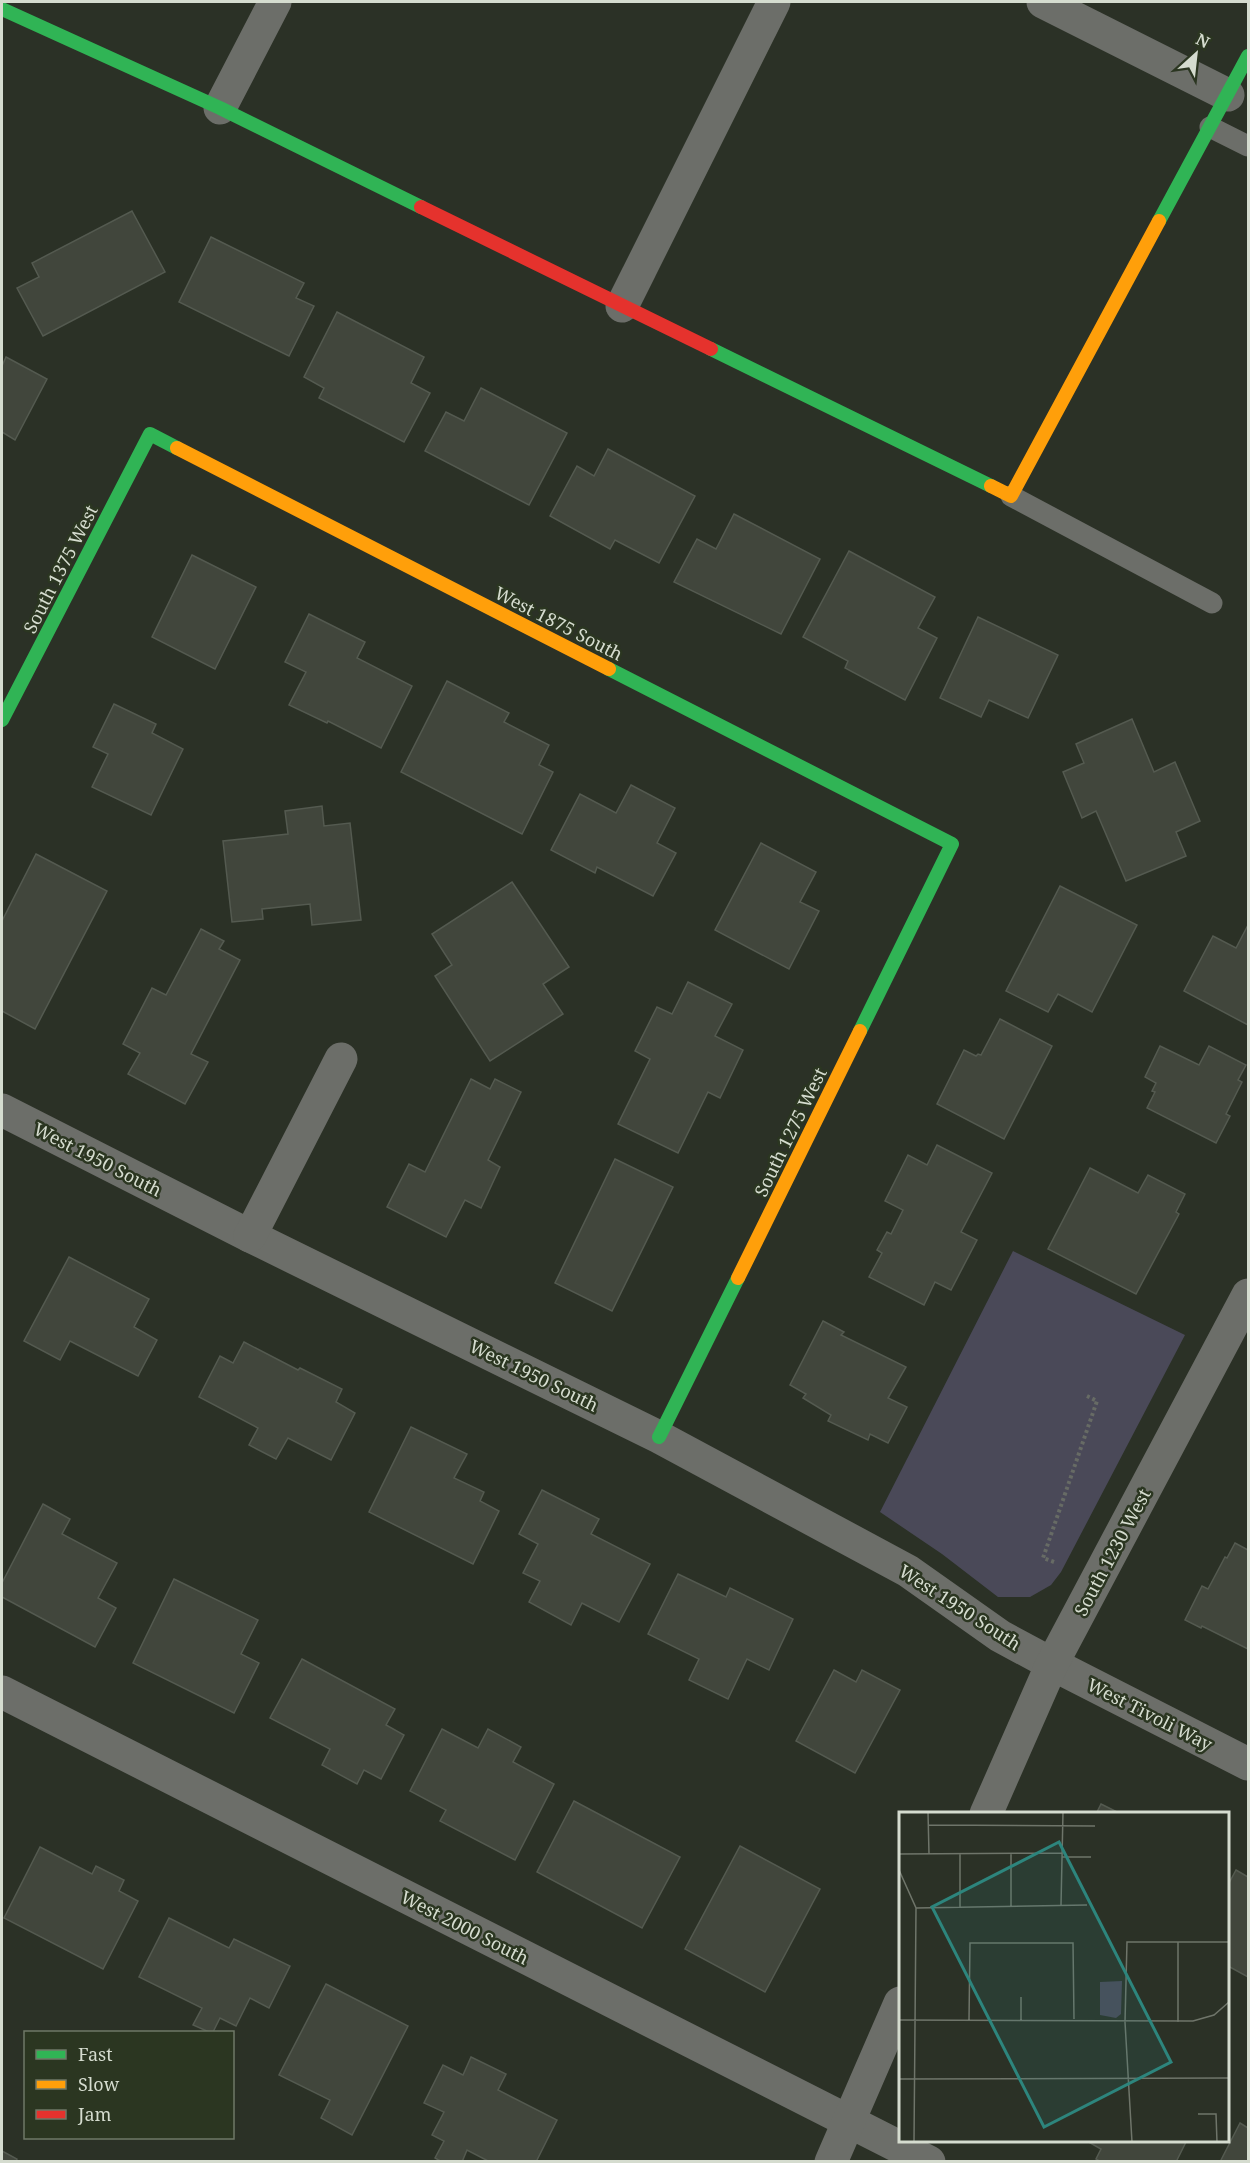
<svg xmlns="http://www.w3.org/2000/svg" width="1250" height="2163" font-family="'Noto Serif',serif">
<style>
.green{fill:#4a4958}
.building{fill:#41463c;stroke:#545a50;stroke-width:1.5}
.lines{fill:none;stroke-linecap:round;stroke-linejoin:round}
.path{stroke:#676b65;stroke-width:4;stroke-dasharray:3 3;stroke-linecap:butt}
.lane{stroke:#6c6e69;stroke-width:21}
.street{stroke:#6c6e69;stroke-width:33}
.fast{stroke:#30b455;stroke-width:14}
.slow{stroke:#ff9f0a;stroke-width:14}
.jam{stroke:#e5322d;stroke-width:14}
.labels{text-anchor:middle;dominant-baseline:central;stroke-width:5;stroke-linejoin:round;paint-order:stroke}
.street-label{font-size:18px;fill:#d5dccf;stroke:#2b3621}
.inset-road{fill:none;stroke:#6f756a;stroke-width:1.5}
.view{fill:#2d857d;fill-opacity:0.15;stroke:#2d857d;stroke-width:3}
.inset-edge{fill:none;stroke:#d5dccf;stroke-width:3}
</style>
<rect width="100%" height="100%" fill="#2b3126"/>
<path class="green" d="M1013,1251L1185,1335L1061,1572L1051,1585L1030,1597H998L942,1554L880,1512Z"/>
<g class="building">
<path d="M132,211L165,272L43,336L17,288L39,277L32,263Z"/>
<path d="M211,237L304,283L296,298L314,306L289,356L179,302Z"/>
<path d="M337,312L424,357L411,383L430,393L404,442L319,398L324,388L304,377Z"/>
<path d="M6,357L47,379L15,440L2,432V366Z"/>
<path d="M481,388L567,433L529,505L425,451L446,412L464,421Z"/>
<path d="M608,449L695,496L659,563L615,540L610,549L550,516L577,466L594,476Z"/>
<path d="M734,514L820,559L781,634L674,582L697,539L716,549Z"/>
<path d="M849,551L935,597L918,628L937,638L905,700L845,668L848,661L803,637Z"/>
<path d="M192,555L256,587L215,669L152,637Z"/>
<path d="M309,614L365,642L357,658L412,686L381,748L328,721L327,723L289,705L306,672L285,662Z"/>
<path d="M978,617L1058,655L1028,718L989,700L981,717L940,698Z"/>
<path d="M447,681L509,713L504,722L549,745L539,765L553,772L522,834L401,772Z"/>
<path d="M114,704L156,724L152,733L183,749L151,815L92,787L108,754L93,747Z"/>
<path d="M1132,719L1154,772L1175,762L1200,821L1176,832L1186,856L1126,881L1096,811L1082,818L1063,772L1084,763L1076,744Z"/>
<path d="M631,785L675,808L657,843L676,853L653,896L597,867L595,873L551,850L580,794L616,813Z"/>
<path d="M322,806L324,826L350,823L361,920L312,925L310,904L262,909L263,919L232,922L223,841L288,834L285,811Z"/>
<path d="M761,843L816,872L800,902L819,911L789,969L715,930Z"/>
<path d="M36,854L107,891L35,1029L2,1011V921Z"/>
<path d="M512,882L569,967L543,984L563,1014L490,1061L435,976L452,965L432,934Z"/>
<path d="M1060,886L1137,925L1092,1012L1058,994L1048,1012L1006,991Z"/>
<path d="M1248,925V1025L1184,991L1213,936L1236,948Z"/>
<path d="M201,929L224,941L219,949L240,960L191,1054L208,1062L185,1104L128,1074L140,1053L123,1044L152,988L166,995Z"/>
<path d="M688,982L732,1004L715,1036L743,1050L720,1098L708,1092L678,1153L618,1124L650,1059L635,1051L657,1007L672,1014Z"/>
<path d="M1000,1019L1052,1046L1004,1139L937,1104L964,1050L976,1056L978,1054L981,1055Z"/>
<path d="M1160,1046L1199,1065L1209,1046L1246,1065L1238,1080L1242,1082L1226,1114L1230,1116L1216,1143L1147,1108L1155,1092L1152,1091L1156,1083L1145,1077Z"/>
<path d="M471,1079L490,1089L495,1079L521,1092L488,1160L500,1167L481,1208L465,1200L446,1237L387,1207L409,1164L425,1172Z"/>
<path d="M937,1145L992,1173L961,1232L977,1240L951,1290L935,1282L924,1305L869,1277L882,1253L877,1250L887,1232L891,1234L903,1210L885,1201L908,1155L927,1165Z"/>
<path d="M615,1159L673,1187L612,1311L555,1283Z"/>
<path d="M1090,1168L1138,1193L1148,1175L1185,1194L1176,1212L1179,1214L1136,1294L1048,1249Z"/>
<path d="M69,1257L149,1299L134,1327L157,1340L138,1376L70,1341L60,1360L24,1341Z"/>
<path d="M823,1321L844,1332L841,1335L906,1367L888,1398L907,1407L888,1443L870,1434L868,1440L828,1421L831,1415L803,1398L806,1394L790,1385Z"/>
<path d="M244,1342L298,1370L300,1368L342,1389L336,1402L355,1413L331,1460L288,1438L276,1459L249,1445L258,1428L199,1397L220,1356L233,1363Z"/>
<path d="M411,1427L467,1454L454,1478L484,1492L480,1501L499,1511L473,1564L369,1512Z"/>
<path d="M542,1490L599,1519L591,1534L650,1564L619,1622L582,1603L571,1625L529,1602L540,1581L523,1573L538,1544L519,1534Z"/>
<path d="M43,1504L70,1519L62,1534L117,1563L98,1598L116,1608L95,1647L2,1597V1583Z"/>
<path d="M1235,1543L1248,1550V1649L1202,1626L1201,1628L1185,1620L1202,1586L1208,1589L1225,1557L1227,1558Z"/>
<path d="M678,1574L726,1597L730,1588L793,1619L769,1670L747,1659L728,1699L689,1680L699,1659L648,1634Z"/>
<path d="M174,1579L258,1620L241,1654L259,1663L234,1713L133,1663Z"/>
<path d="M302,1659L395,1709L386,1725L404,1735L381,1779L364,1770L357,1784L322,1765L330,1749L270,1718Z"/>
<path d="M834,1670L856,1682L862,1670L900,1690L855,1773L796,1741Z"/>
<path d="M442,1729L478,1748L488,1729L521,1747L513,1762L554,1784L515,1860L440,1821L446,1810L410,1791Z"/>
<path d="M574,1801L680,1857L642,1928L537,1872Z"/>
<path d="M1101,1804L1121,1814H1096Z"/>
<path d="M740,1846L820,1889L765,1992L685,1949Z"/>
<path d="M40,1847L92,1874L96,1866L124,1880L119,1891L138,1901L103,1969L4,1918Z"/>
<path d="M1236,1870L1248,1877V1977L1228,1966V1885Z"/>
<path d="M169,1918L229,1948L234,1939L290,1966L269,2008L250,1998L236,2026L220,2018L213,2032H209L193,2025L202,2008L139,1977Z"/>
<path d="M326,1984L408,2026L352,2135L321,2118L330,2100L279,2075Z"/>
<path d="M471,2057L506,2074L498,2090L557,2120L536,2162H490L467,2150L462,2162H442L435,2158L444,2141L432,2135L444,2112L424,2103L443,2065L463,2075Z"/>
<path d="M1240,2123L1248,2128V2162H1220Z"/>
<path d="M1085,2140H1187L1176,2162H1101L1096,2159L1101,2149Z"/>
<path d="M2,2151L17,2159L16,2162H2Z"/>
</g>
<g class="lines">
<path class="path" d="M1054,1562L1043,1558L1097,1401L1087,1396"/>
<g class="lane">
<path d="M1210,127L1248,146"/>
<path d="M1011,496L1212,603"/>
</g>
<g class="street">
<path d="M1043,2L1228,95"/>
<path d="M220,108L275,2"/>
<path d="M622,306L774,2"/>
<path d="M2,1110L250,1236L659,1437L908,1571L1000,1636L1052,1664L1248,1764"/>
<path d="M250,1236L341,1059"/>
<path d="M2,1692L929,2162"/>
<path d="M986,1814L1052,1664L1248,1295"/>
<path d="M831,2162L900,2003"/>
</g>
<g class="fast">
<path d="M2,9L220,108L421,207"/>
<path d="M1159,221L1248,56"/>
<path d="M711,349L991,486"/>
<path d="M609,669L952,844L860,1031"/>
<path d="M2,720L150,434L177,448"/>
<path d="M659,1437L738,1278"/>
</g>
<g class="slow">
<path d="M177,448L609,669"/>
<path d="M991,486L1011,496L1159,221"/>
<path d="M738,1278L860,1031"/>
</g>
<path class="jam" d="M421,207L711,349"/>
</g>
<g class="labels">
<g class="street-label">
<text transform="translate(60 569) rotate(-63)">South 1375 West</text>
<text transform="translate(559 623) rotate(27)">West 1875 South</text>
<text transform="translate(790 1132) rotate(-64)">South 1275 West</text>
<text transform="translate(98 1159) rotate(27)">West 1950 South</text>
<text transform="translate(534 1375) rotate(26)">West 1950 South</text>
<text transform="translate(1112 1552) rotate(-62)">South 1230 West</text>
<text transform="translate(960 1607) rotate(33)">West 1950 South</text>
<text transform="translate(1150 1714) rotate(27)">West Tivoli Way</text>
<text transform="translate(465 1927) rotate(27)">West 2000 South</text>
</g>
</g>
<g transform="translate(899 1812)">
<rect width="330" height="330" fill="#2b3126"/>
<path d="M223,169L222,202L217,206L201,203V170Z" fill="#4a4958"/>
<path class="inset-road" d="M29,0L30,42M29,13L196,14M112,41V94M0,42L163,41M163,45H192M0,58L17,96L15,330M162,93L164,0M61,95V41M17,96L188,93M279,130V210M0,208L294,209L315,203L330,190M70,208L71,131H174L175,207M122,208V185M0,267L330,266M299,302H317L318,330M233,330L226,210L228,130H330"/>
<path class="view" d="M160,30L272,250L145,315L33,95Z"/>
<rect width="330" height="330" class="inset-edge"/>
</g>
<rect width="1250" height="2163" fill="none" stroke="#d5dccf" stroke-width="6"/>
<rect x="24" y="2031" width="210" height="108" fill="#2b3621" stroke="#6f7867" stroke-width="1.5"/>
<rect x="36" y="2050" width="30" height="9" fill="#30b455" stroke="#6f7867" stroke-width="1.5"/>
<text x="78" y="2061" font-size="18" fill="#d5dccf">Fast</text>
<rect x="36" y="2080" width="30" height="9" fill="#ff9f0a" stroke="#6f7867" stroke-width="1.5"/>
<text x="78" y="2091" font-size="18" fill="#d5dccf">Slow</text>
<rect x="36" y="2110" width="30" height="9" fill="#e5322d" stroke="#6f7867" stroke-width="1.5"/>
<text x="78" y="2121" font-size="18" fill="#d5dccf">Jam</text>
<g transform="translate(1196 54) rotate(27)" stroke="#2b3621" stroke-width="4.5" paint-order="stroke">
<path d="M0-4.5L10 22L0 15L-10 22Z" fill="#d5dccf"/>
<text y="-9" font-size="16" font-weight="bold" text-anchor="middle" fill="#d5dccf">N</text>
</g>
</svg>
